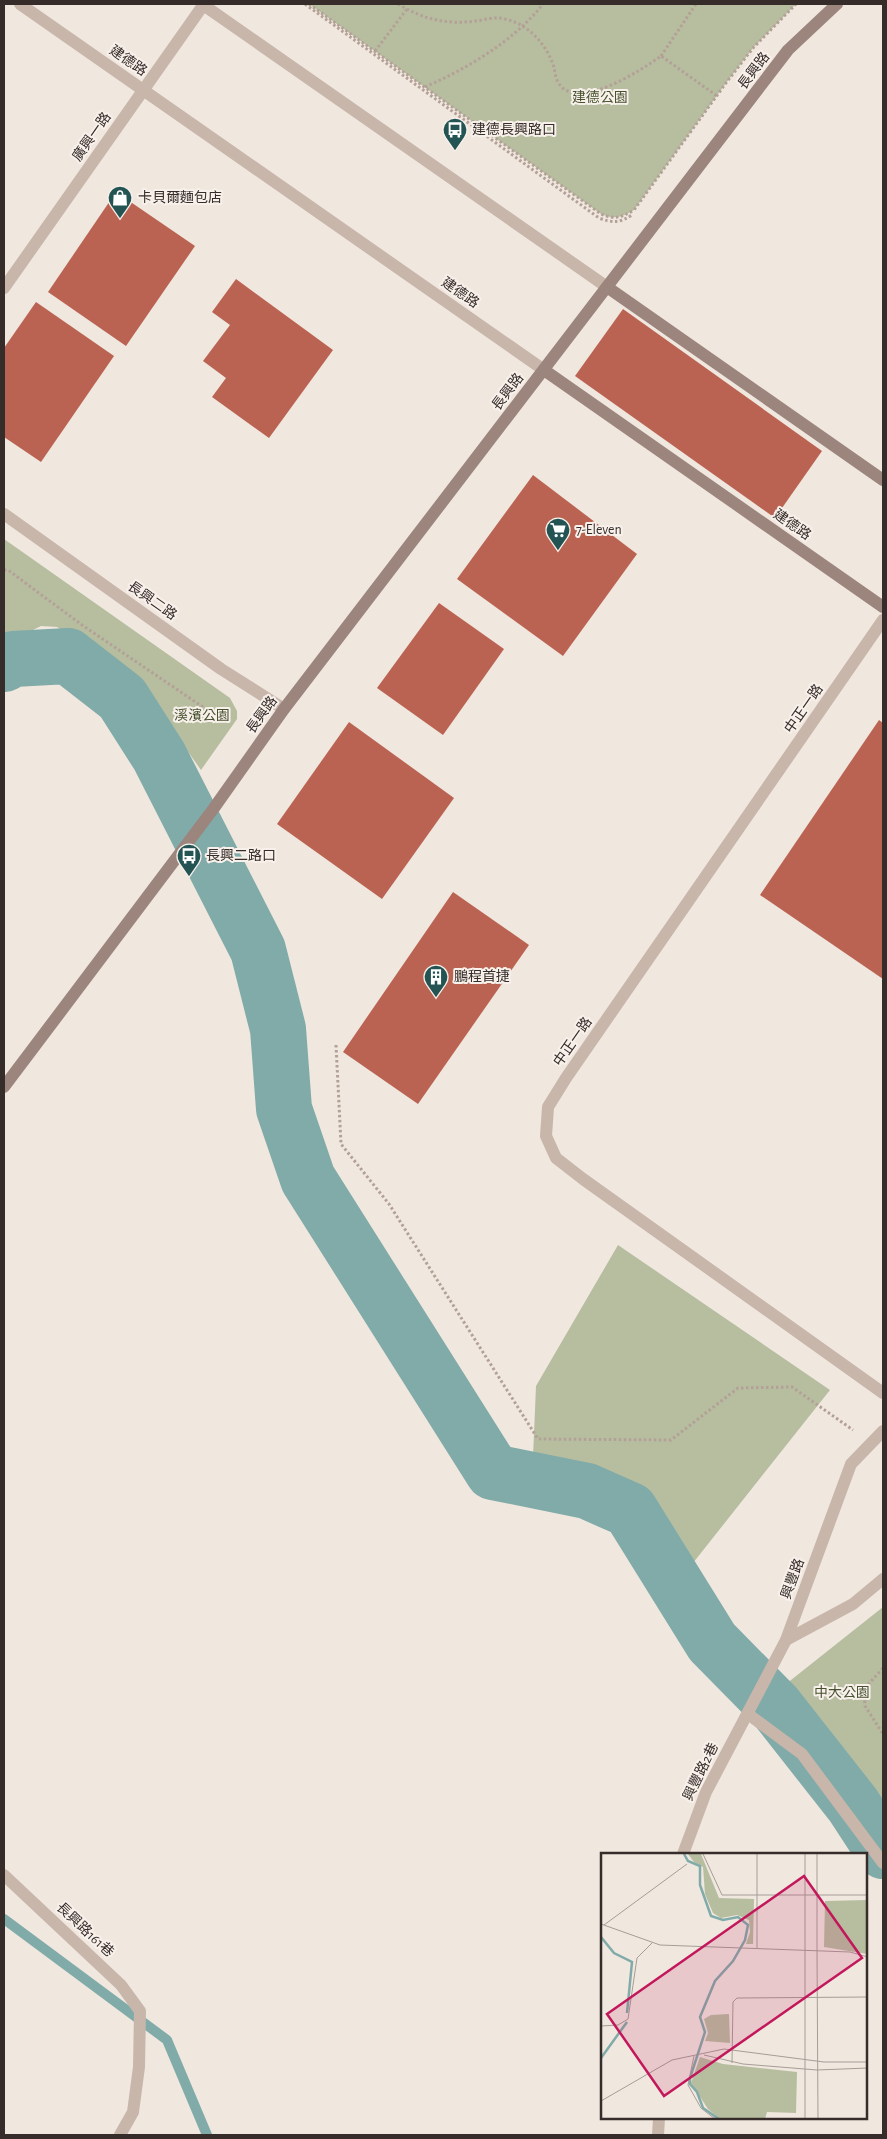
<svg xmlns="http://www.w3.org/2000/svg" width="887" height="2139" font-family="'Alegreya Sans','Noto Sans TC',sans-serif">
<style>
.green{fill:#b7bea0}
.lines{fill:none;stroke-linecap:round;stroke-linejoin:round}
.stream{stroke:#80aba9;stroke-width:10}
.river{stroke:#80aba9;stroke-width:56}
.building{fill:#bb6352}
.path{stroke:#b3a096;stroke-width:3;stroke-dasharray:2.5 2.5;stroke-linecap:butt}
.service{stroke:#c8b6ab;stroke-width:12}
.minor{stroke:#c8b6ab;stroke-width:12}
.tertiary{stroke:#c8b6ab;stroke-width:12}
.secondary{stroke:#9b857d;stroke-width:12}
.labels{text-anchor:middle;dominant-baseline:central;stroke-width:4;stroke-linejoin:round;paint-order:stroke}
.street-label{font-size:14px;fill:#362d2a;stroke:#f8f1eb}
.park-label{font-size:14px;fill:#485230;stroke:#f8f1eb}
.poi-label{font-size:14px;fill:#362d2a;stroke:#f8f1eb;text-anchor:start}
.inset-river{fill:none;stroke:#80aba9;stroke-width:2.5}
.inset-road{fill:none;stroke:#a69d97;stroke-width:1}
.view{fill:#c2185b;fill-opacity:0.15;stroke:#c2185b;stroke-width:2.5}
.inset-edge{fill:none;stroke:#362d2a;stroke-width:2.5}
</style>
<rect width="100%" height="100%" fill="#f0e7df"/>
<g class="green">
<path d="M309,4H796L753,48L726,83L634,210C622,217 615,220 601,214Z"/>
<path d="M4,539L230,698L237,711V719L201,770L147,694L105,655L57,627L41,626L4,644Z"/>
<path d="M618,1245L830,1390L693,1563L649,1498L619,1485L533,1457L536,1386Z"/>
<path d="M883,1607V1822L786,1684Z"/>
</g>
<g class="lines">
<path class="stream" d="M4,1919L167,2040L207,2135"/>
<path class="river" d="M4,664L13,659L68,656L122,698L159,756L258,950L278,1029L284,1109L308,1179L493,1472L587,1491L630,1510L712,1642L776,1707L853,1805L883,1851"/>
</g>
<g class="building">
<path d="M116,192L195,246L126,346L48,292Z"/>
<path d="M236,279L333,350L269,438L212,397L226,378L203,361L230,325L212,312Z"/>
<path d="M36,302L114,356L41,462L4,437V348Z"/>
<path d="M623,309L822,451L775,518L575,376Z"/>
<path d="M533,475L637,554L563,656L457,579Z"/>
<path d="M439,603L504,649L443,735L377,688Z"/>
<path d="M879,720L883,723V979L760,895Z"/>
<path d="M349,722L454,798L382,899L277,824Z"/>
<path d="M453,892L529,945L418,1104L343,1052Z"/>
</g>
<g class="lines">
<g class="path">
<path d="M305,4L599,218C612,223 620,223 632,215"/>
<path d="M309,4L601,214C615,220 622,217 634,210L726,83L753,48L796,4"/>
<path d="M398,4C423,19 446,25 475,21C485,20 495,16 505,19C528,24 545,43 553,64C555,70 555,77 558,82C575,114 643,69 661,56L717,96"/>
<path d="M375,51L407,9"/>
<path d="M661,56L696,4"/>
<path d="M425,87C468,68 514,41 543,4"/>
<path d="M4,570H8L82,625L222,720"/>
<path d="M336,1045L341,1144L389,1204L538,1439L671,1440L738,1388L792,1387L853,1430"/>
<path d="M883,1668L864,1689L865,1706L883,1734"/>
</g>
<g class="service">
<path d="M748,1714L802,1754L883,1863"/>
<path d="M4,1875L121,1985L140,2011L139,2067L133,2112L120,2135"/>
</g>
<g class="minor">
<path d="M4,288L204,4"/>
<path d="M4,514L221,669L284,709"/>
<path d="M883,620L566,1078L548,1107L546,1136L556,1158L583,1179L883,1393"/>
<path d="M786,1640L853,1604L883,1579"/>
<path d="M683,1854L706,1792L786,1640L851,1464L883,1431"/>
<path d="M658,2135L659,2118"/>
</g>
<g class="tertiary">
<path d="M20,4L544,370"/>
<path d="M202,4L607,287"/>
</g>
<g class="secondary">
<path d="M607,287L883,480"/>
<path d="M544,370L883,607"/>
<path d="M4,1087L214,808L284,709L788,50L837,4"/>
</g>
</g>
<defs>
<symbol id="bus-pin" viewBox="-11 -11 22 30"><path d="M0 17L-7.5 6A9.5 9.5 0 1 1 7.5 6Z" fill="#235453" stroke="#f8f1eb"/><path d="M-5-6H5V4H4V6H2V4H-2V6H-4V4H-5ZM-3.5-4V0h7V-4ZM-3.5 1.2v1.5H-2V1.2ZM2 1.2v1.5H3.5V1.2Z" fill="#fff"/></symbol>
<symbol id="shop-pin" viewBox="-11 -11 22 30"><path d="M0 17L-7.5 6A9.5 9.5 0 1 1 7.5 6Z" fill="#235453" stroke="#f8f1eb"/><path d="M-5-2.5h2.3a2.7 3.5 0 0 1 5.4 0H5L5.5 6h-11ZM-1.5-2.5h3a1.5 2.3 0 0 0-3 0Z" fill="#fff"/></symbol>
<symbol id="supermarket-pin" viewBox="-11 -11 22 30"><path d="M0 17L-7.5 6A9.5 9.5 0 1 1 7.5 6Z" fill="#235453" stroke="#f8f1eb"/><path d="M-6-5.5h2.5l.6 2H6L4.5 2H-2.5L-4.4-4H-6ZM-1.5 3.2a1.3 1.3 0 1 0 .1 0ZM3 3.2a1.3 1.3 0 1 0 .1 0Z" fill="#fff"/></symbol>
<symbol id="building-pin" viewBox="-11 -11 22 30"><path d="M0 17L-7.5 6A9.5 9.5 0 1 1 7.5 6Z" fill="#235453" stroke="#f8f1eb"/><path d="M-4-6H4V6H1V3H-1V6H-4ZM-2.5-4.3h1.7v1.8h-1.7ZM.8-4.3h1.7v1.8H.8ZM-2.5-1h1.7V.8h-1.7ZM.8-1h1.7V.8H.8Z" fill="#fff"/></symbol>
</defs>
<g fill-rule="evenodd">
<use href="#bus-pin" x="441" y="116" width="28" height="38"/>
<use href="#shop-pin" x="106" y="184" width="28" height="38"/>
<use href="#supermarket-pin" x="544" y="516" width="28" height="38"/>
<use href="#bus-pin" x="175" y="842" width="28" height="38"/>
<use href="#building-pin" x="422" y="963" width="28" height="38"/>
</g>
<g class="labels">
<g class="street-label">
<text transform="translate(128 61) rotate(35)">建德路</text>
<text transform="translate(754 71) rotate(-53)">長興路</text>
<text transform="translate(92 137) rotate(-55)">廣興一路</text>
<text transform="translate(460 293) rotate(35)">建德路</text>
<text transform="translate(508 392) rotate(-53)">長興路</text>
<text transform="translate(792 525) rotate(35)">建德路</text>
<text transform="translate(152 601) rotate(35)">長興二路</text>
<text transform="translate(804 709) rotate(-55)">中正一路</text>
<text transform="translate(262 715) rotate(-54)">長興路</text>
<text transform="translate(573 1042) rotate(-55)">中正一路</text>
<text transform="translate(793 1579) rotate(-70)">興豐路</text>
<text transform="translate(701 1772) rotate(-64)">興豐路2巷</text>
<text transform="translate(85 1930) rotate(43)">長興路161巷</text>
</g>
<g class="park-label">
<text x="600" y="98">建德公園</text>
<text x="202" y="716">溪濱公園</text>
<text x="842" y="1693">中大公園</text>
</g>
<g class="poi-label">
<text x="472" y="130">建德長興路口</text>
<text x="138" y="198">卡貝爾麵包店</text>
<text x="576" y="530">7-Eleven</text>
<text x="206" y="856">長興二路口</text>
<text x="454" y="977">鵬程首捷</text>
</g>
</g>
<g transform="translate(601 1853)">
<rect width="266" height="266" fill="#f0e7df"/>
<path d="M87,1H100L118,45L153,46L152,91H145L149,79L148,67L136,62L120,65L112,60L104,41L102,14L93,9ZM266,47V101L223,94L224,48ZM128,161L129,190L104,188L107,180L103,166L110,162ZM99,204L122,211L196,219L195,260L166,259L164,266H119L107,256L90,230Z" fill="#b7bea0"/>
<path class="inset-river" d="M83,1L87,8L99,13V32L110,63L122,67L137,64L147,72L144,87L132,108L114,128L99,164L104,179L89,225V231L96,239L102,255L118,266M0,84L13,100L31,109L26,160M0,205L26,169"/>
<path class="inset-road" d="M102,1L121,42H267M204,1V97M216,1V98M0,71L59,92L249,99L267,104M3,72L86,11M156,95V1M216,98L217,266M0,173L17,172L27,166L36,105L51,90M103,202L142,211L216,217L267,215M93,203L87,232L100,255L114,266M131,210L132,149L136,145L267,144M0,248L71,207L123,196L223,209H267M204,266V97"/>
<path class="view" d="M203,23L261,105L63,243L6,161Z"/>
<rect width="266" height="266" class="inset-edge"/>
</g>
<rect width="887" height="2139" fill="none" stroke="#362d2a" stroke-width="10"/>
</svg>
